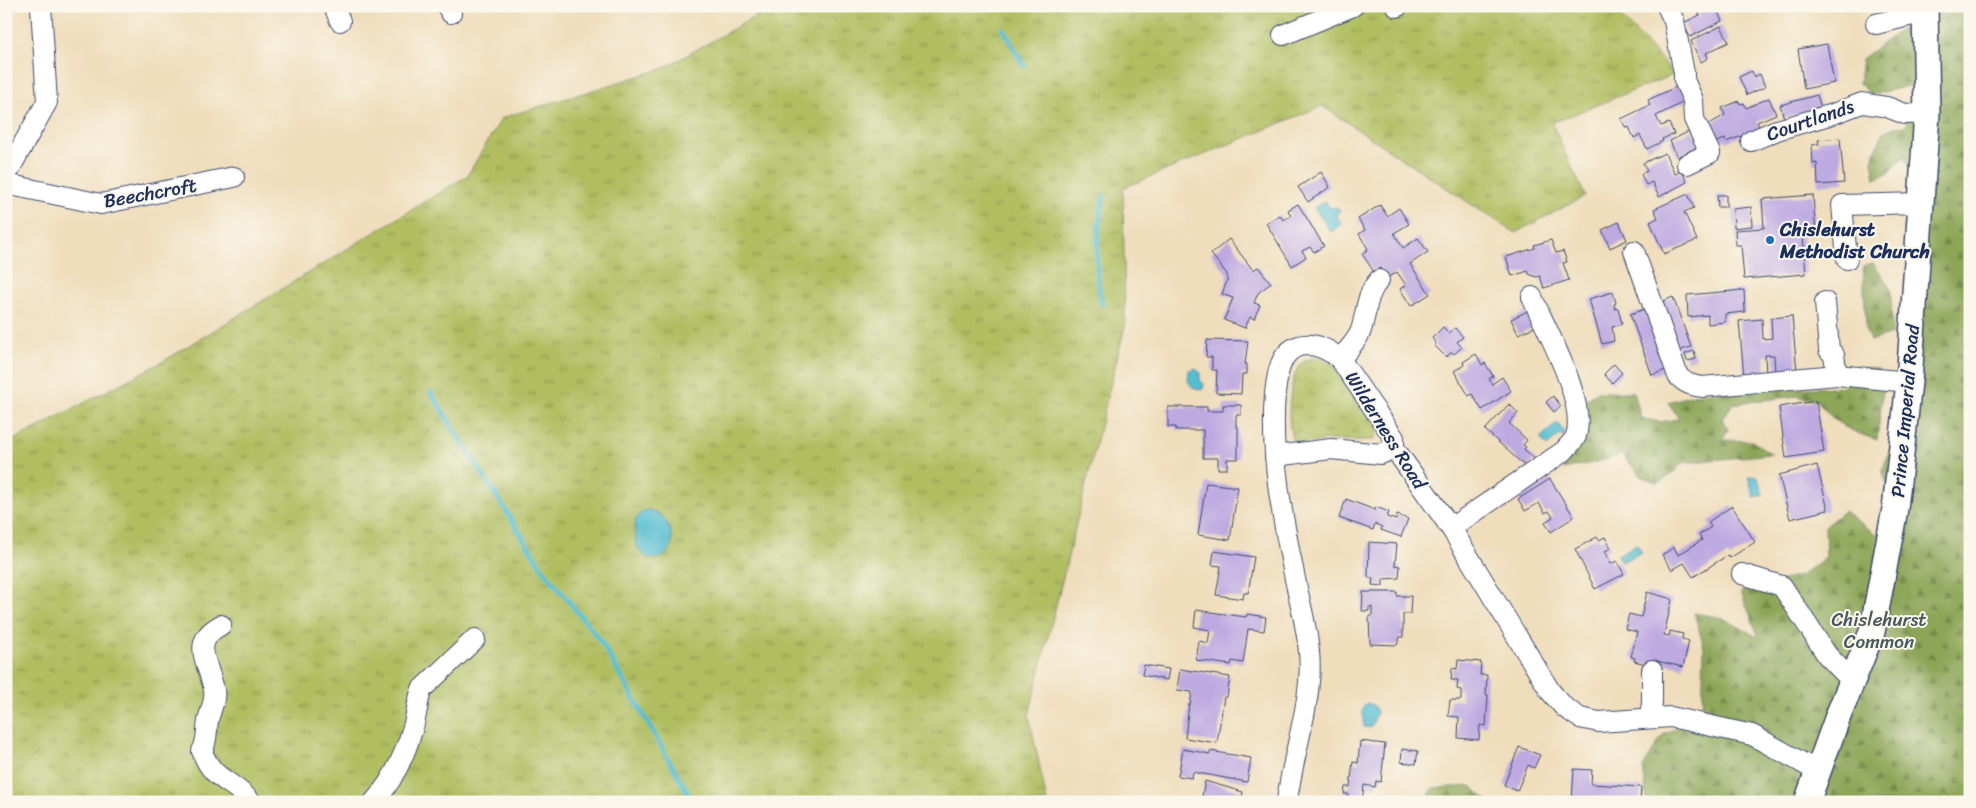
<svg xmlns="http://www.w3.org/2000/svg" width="1976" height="808" font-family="Sriracha,sans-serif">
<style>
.grass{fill:url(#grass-tufts);stroke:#66765f}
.forest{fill:url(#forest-firs);stroke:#546a5a}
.water{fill:#54bed1;stroke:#387698}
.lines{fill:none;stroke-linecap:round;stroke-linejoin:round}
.stream{stroke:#54bed1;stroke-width:5}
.building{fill:#beaae1}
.minor-casing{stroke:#3b496c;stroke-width:22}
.major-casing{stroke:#3b496c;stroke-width:28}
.minor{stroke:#fff;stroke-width:20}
.major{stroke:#fff;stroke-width:25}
.poi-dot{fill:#1f6fb2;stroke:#fbf7ec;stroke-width:2}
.labels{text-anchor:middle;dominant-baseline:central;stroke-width:4;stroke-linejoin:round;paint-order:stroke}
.street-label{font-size:19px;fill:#1b2f5e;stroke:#fbf7ec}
.poi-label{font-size:19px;font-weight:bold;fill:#1b2f5e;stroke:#fbf7ec;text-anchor:start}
.park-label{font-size:19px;fill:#485a5f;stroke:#fbf7ec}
</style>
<defs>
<pattern id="grass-tufts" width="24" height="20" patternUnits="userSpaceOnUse" patternTransform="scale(1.25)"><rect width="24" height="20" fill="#b0be60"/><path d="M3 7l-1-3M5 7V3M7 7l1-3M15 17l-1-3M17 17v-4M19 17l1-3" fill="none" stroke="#8e9b52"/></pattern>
<pattern id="forest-firs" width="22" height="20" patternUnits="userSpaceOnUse" patternTransform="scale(1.25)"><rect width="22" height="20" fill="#8ca556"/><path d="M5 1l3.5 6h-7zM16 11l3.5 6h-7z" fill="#72874a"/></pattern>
</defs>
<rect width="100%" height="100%" fill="#fbf7ec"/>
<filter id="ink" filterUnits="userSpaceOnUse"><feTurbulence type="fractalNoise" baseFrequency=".02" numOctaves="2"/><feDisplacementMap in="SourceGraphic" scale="10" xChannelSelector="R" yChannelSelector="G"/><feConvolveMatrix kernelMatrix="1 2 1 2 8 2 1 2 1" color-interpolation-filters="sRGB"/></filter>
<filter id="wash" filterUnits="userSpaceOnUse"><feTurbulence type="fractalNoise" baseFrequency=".0096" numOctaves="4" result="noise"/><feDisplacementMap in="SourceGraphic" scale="20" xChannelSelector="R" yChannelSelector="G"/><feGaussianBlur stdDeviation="1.12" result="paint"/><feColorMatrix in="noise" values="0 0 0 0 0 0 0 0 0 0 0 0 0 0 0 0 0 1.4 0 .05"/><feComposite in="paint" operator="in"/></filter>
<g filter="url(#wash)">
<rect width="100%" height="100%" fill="#efddbb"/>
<g class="grass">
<path d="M774,6H1611L1675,74L1552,123L1585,196L1515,233L1322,106L1123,188L1125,326L1029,715L1047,802H6V444L162,362L467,176L502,118L662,69Z"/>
<path d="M1313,358L1324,359L1332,364L1377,427L1378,432L1374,440H1328L1297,445L1293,441C1286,425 1289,381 1299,366C1303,361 1307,360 1313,358Z"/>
</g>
<g class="forest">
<path d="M1924,6H1970V802H1820L1824,784L1829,780V770L1804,773L1803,802H1647L1643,767L1663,735L1702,714L1704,647L1694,613L1723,618L1759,638L1741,592L1802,575L1826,557L1825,526L1844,511L1877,535L1890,493L1882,470L1891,449L1925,205L1905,156L1890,172L1875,179L1872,160L1883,132L1894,127L1906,126L1912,85L1871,95L1859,83L1862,59L1898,32Z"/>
<path d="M1873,263L1891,288L1892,334L1870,341L1866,330L1863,266Z"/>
<path d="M1865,368L1878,369L1883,390L1877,440C1850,431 1835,425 1818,401L1796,396L1733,404L1722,419L1728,429L1722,440L1752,441L1772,454L1682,463L1672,474L1658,483L1641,476L1621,454L1602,461L1563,469L1584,440L1583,402L1596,392H1634L1641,418L1659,422L1679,419L1668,402L1704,392L1841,387Z"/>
<path d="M1471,786L1489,802H1425L1433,788Z"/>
</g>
<g class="water">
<path d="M1325,201L1330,208L1337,207L1340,211L1337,217L1342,224L1331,232L1314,208Z"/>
<path d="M1196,368L1200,372V380L1204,384L1203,389C1196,392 1190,386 1188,380L1189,370Z"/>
<path d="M1557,423L1566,434L1563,437L1561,434L1547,446L1540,438Z"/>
<path d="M1757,475L1763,495L1754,497L1748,477Z"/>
<path d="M647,510C656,511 662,515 666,522C692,563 626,580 636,519L641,513Z"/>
<path d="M1637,544L1642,552L1622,562L1618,555Z"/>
<path d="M1368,703L1374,706L1377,712L1372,725L1369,728L1364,727L1362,711L1364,705Z"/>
</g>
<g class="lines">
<g class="stream">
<path d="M1003,29L1024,66"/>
<path d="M1102,305C1094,269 1096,232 1104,196"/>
<path d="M431,393L542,568L602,643L693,802"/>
</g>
</g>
<g id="blocks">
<g class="building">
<path d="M1696,6H1715L1722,21L1690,37L1683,23L1700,15Z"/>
<path d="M1721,26L1729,42L1706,53L1708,58L1701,62L1691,41Z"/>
<path d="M1827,44L1834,83L1804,89L1798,49Z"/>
<path d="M1752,71L1754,77L1760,74L1765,87L1747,95L1739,77Z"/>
<path d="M1680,85L1688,100L1656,116L1661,126L1669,123L1674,134L1662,139L1663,141L1647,149L1640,135L1634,138L1629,127L1626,128L1621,119L1650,105L1648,100Z"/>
<path d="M1817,95L1821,108L1784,118L1780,105Z"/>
<path d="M1769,98L1776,114L1757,122L1760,129L1726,142L1725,139L1714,143L1706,126L1725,115L1722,108L1739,101L1740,104L1744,103L1746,108Z"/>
<path d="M1692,130L1700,146L1677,157L1670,141Z"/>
<path d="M1840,138L1844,183L1818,185L1817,163L1813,164L1812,145L1819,144L1818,140Z"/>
<path d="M1665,153L1675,174L1682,171L1687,182L1659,197L1652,182L1646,185L1641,174L1647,171L1643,163Z"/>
<path d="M1321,172L1330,187L1308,202L1298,187Z"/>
<path d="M1688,194L1694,208L1684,212L1697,240L1664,254L1650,222L1658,218L1654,209Z"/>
<path d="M1717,195H1726V207H1718Z"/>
<path d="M1813,195L1816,235L1803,236L1806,274L1744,279L1741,245H1736L1735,230L1764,228L1762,199Z"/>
<path d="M1298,204L1324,246L1314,252L1310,247L1302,251L1306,257L1292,266L1266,223L1280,215L1283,220L1291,216L1288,210Z"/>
<path d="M1380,205L1387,216L1399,208L1409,224L1394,233L1403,248L1418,238L1428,252L1410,264L1430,294L1411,306L1400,289L1406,285L1397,272L1387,278L1380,268L1374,272L1362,254L1368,249L1359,234L1365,230L1358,219Z"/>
<path d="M1751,207L1752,226L1734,228L1733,209Z"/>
<path d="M1619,222L1627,240L1610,248L1602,230Z"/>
<path d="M1229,239L1253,270L1258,267L1271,283L1258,293L1254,303L1260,305L1254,319L1250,317L1245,328L1224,320L1233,298L1222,294L1227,281V274L1211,254Z"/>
<path d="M1551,240L1556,253L1563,251L1567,262L1563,263L1569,280L1544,288L1540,276L1536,277L1529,274L1528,271L1512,276L1506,257L1535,248L1534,245Z"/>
<path d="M1744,290L1745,312L1725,314V322L1708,324V315L1688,317L1687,295Z"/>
<path d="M1613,292L1616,303L1614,304L1615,309L1618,308L1622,324L1612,327L1614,341L1602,344L1589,299Z"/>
<path d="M1673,297L1691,347L1678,351L1661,302Z"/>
<path d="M1645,309L1666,370L1652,375L1630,314Z"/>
<path d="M1530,310L1537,326L1518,334L1511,319Z"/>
<path d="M1792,316L1797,372L1775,374L1774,355H1765L1766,375L1744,377L1739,321L1762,319L1763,339L1772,338L1771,318Z"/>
<path d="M1443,327L1449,333L1455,328L1463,337L1457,342L1462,347L1454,354L1452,352L1446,357L1434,345L1436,343L1432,338Z"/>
<path d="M1207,340L1248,341L1245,364H1247V374H1242L1241,394L1216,393L1217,370H1212V357H1206Z"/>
<path d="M1694,351L1696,359L1687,361L1685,354Z"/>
<path d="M1476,354L1482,365L1485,363L1493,376L1489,379L1492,384L1502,377L1511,391L1482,410L1472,394L1469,396L1454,371L1464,365L1463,362Z"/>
<path d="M1614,364L1622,373L1612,383L1604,374Z"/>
<path d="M1553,396L1561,406L1554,412L1546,402Z"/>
<path d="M1816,401L1824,452L1786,458L1779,407Z"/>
<path d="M1509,404L1518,413L1509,423L1527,440L1523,445L1526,447L1524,449L1535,459L1527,468L1485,430Z"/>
<path d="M1223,405H1241V415H1236V427H1238V459H1227V469H1218V458H1203V430H1176V427H1168V407H1207V411H1223Z"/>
<path d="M1817,465L1828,510L1790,519L1779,475Z"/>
<path d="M1550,479L1574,517L1551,532L1545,522L1553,517L1549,511L1545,513L1539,503L1525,511L1518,499Z"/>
<path d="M1206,483L1238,487L1230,540L1198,535Z"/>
<path d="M1346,499L1375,510L1376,507L1389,512L1387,517L1396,520L1397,515L1408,519L1401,537L1381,530L1382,527L1375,524L1373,530L1339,518Z"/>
<path d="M1732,506L1755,542L1730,558L1728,555L1693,577L1684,563L1672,570L1662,555L1674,547L1678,555L1702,540L1699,535L1711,527L1708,522Z"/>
<path d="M1597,537L1599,540L1605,537L1611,548L1605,551L1611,564L1617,561L1624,574L1595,589L1575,549Z"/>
<path d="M1369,542L1397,544L1395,565L1400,566L1399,578L1383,579V586L1372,585L1373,578H1368Z"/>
<path d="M1214,551L1254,557L1248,593H1244L1243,599L1216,595L1221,566L1212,565Z"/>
<path d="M1363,592H1397V596H1411L1410,614H1403V637H1400L1397,645L1370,644L1369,616H1372V607H1369V611H1362Z"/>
<path d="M1647,592L1672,599L1664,635L1669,636L1670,631L1683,634L1682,639L1689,641L1683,667L1657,661L1656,663L1650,665L1634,661L1635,658L1631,657L1637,632L1625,629L1629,614L1641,617Z"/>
<path d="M1196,610L1246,617L1247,614L1266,617L1264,631L1248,629L1243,663L1232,661L1231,665L1196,660L1199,641L1208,643L1210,630L1194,627Z"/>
<path d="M1458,660L1481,662L1480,675H1487L1486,695H1488L1486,726L1480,725L1479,740L1458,738L1459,717L1448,716L1450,700H1461V690L1457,689L1458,680H1451L1452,668L1457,669Z"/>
<path d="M1144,665L1169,669L1167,680L1142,675Z"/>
<path d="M1180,669L1230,677L1227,697H1224L1217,743L1185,738L1189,704L1190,705L1192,692L1177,690Z"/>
<path d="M1360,741L1385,744L1381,782L1376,781L1375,787L1364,785L1362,802H1347L1348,794H1344L1345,787H1350L1353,762L1358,763Z"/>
<path d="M1519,747L1540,755L1534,768L1528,765L1517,791L1504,785Z"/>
<path d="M1183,749L1210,754V751L1251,758L1247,782L1193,772L1192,778L1178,776Z"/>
<path d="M1402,749L1418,751L1416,764L1401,762Z"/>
<path d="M1574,769L1592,770L1591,784L1641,787L1640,802L1572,801Z"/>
<path d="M1205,781L1243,792L1242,798L1246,799L1245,802H1219V800L1202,796Z"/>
</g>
</g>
</g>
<g filter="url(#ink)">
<use href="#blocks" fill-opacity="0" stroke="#3b496c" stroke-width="1"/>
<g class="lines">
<defs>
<g id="minor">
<path d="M334,6L340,21"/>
<path d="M447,6L451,13"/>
<path d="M1397,6V7"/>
<path d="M1667,6L1674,21L1684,73V80L1693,100L1694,119L1710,153L1687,164"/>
<path d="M1876,24L1925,12"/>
<path d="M1283,35L1353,6"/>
<path d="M1751,141L1777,130L1833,114L1862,103L1887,107L1905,114L1927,113"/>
<path d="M6,175L47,102L41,6"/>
<path d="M6,184L101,204L234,177"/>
<path d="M1634,251L1678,376C1686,384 1691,385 1702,387L1837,375"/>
<path d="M1847,259L1842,205L1922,203"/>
<path d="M1825,302L1829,350L1834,355L1837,375L1909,382"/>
<path d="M1340,359C1347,351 1355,343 1360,333C1367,315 1365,295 1379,280"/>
<path d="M1275,456L1331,449L1381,454L1394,448"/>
<path d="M1451,528L1564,451C1568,446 1574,441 1576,436C1587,401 1546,330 1532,297"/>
<path d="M1742,574L1782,586L1827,655L1853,682"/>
<path d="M221,625C189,642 209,663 214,690C216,701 210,710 208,721C206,731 208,741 202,751C213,782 232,779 251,802"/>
<path d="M1650,718L1652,702V670"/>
<path d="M374,802C394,780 405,755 413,727C417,714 417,702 422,689L475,639"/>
<path d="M1287,802C1292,754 1314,699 1309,652C1307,626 1299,600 1294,574C1282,515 1270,455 1275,394C1277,377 1279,352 1299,346C1314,342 1329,350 1340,359L1394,438V448L1451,528L1550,691L1564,707L1580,718L1599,722L1671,717L1752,735L1819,772"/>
</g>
<path id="major" d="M1807,802L1838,716L1872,632L1895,509L1909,382L1927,113L1925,6"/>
</defs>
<use href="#minor" class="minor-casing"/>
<use href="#major" class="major-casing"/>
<use href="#minor" class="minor"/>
<use href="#major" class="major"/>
</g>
</g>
<circle class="poi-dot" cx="1770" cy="240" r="5"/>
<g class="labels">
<g class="street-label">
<text transform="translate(1810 120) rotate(-19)">Courtlands</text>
<text transform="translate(150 193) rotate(-10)">Beechcroft</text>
<text transform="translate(1905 411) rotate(-85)">Prince Imperial Road</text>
<text transform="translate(1386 430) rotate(58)">Wilderness Road</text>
</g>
<g class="poi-label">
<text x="1780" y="229">Chislehurst<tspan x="1780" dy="22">Methodist Church</tspan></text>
</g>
<g class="park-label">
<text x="1879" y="619">Chislehurst<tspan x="1879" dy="22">Common</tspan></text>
</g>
</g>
<rect width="1976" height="808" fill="none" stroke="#fbf7ec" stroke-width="25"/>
</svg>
